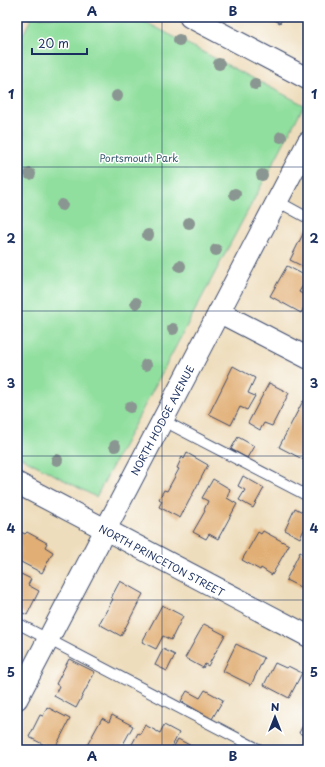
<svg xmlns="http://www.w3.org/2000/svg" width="325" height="767" font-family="'Playpen Sans',sans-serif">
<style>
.green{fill:#90df9e;stroke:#56877e}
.building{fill:#e1af75}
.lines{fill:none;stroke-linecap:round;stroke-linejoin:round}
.service-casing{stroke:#3b496c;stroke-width:12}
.minor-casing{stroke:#3b496c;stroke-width:23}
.service{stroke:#fff;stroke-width:10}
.minor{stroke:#fff;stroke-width:21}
.tree{fill:#8a9691}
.grid{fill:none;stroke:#1b2f5e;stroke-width:1;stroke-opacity:0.55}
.labels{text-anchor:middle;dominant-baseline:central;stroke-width:3;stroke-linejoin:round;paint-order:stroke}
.park-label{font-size:10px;fill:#385b6e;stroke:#fff}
.street-label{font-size:10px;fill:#1b2f5e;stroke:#fff}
.neatline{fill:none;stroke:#1b2f5e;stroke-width:1.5}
.grid-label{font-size:13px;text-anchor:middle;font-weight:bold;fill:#1b2f5e}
</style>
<rect width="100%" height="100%" fill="#fff"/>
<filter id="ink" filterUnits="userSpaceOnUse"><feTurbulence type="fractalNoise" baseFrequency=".025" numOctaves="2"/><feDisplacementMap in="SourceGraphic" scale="8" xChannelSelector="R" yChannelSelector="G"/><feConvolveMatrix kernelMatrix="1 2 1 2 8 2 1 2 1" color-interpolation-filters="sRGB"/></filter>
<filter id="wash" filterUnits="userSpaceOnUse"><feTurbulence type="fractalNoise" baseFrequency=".012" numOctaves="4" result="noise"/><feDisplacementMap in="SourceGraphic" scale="16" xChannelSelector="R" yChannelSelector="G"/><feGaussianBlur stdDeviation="0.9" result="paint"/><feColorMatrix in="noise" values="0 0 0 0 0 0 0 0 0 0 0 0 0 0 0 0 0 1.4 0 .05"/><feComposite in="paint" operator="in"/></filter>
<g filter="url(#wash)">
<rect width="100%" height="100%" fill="#eeddbc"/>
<path class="green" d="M32,17H136L304,105L96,497L17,455V46Z"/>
<g id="blocks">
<g class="building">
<path d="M269,17H283L280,23Z"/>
<path d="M305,17H308V23L303,21Z"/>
<path d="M306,228L308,229V269L290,260Z"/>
<path d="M287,266L308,277L299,292L308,297V300L301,313L270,296Z"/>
<path d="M233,366L255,378L248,393L255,396L247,410L240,407L231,425L209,414Z"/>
<path d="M269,383L289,393L272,426L264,423L260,430L248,423Z"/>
<path d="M303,401L308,403V456L306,461L279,447Z"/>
<path d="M238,437L254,446L247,458L231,449Z"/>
<path d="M187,453L208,465L180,518L159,507L162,501L159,499L164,490L167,491L179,469L177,468L182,457L184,459Z"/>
<path d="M243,476L264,488L253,508L239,500L245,490L238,486Z"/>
<path d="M213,479L230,489L227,498L237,504L218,539L209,534L206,539L193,532L205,511L204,510L208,501L202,498Z"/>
<path d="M295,508L308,515V522L300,538L285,530Z"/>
<path d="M17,530L25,534L27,532L47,543L45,547L53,552L42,573L17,560Z"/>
<path d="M263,531L289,545L272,575L261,568L260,570L242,560L258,532L261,534Z"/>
<path d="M300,552L308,557L307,562L308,563V591L286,580Z"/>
<path d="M17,572L31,579L28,585L39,591L27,615L17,610Z"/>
<path d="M120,581L143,594L121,636L99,624L113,599L111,598Z"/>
<path d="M162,605L183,616L171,640L163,636L156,649L142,642Z"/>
<path d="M204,624L225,635L208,666L205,664L203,668L185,658Z"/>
<path d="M236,644L264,658L251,685L223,671Z"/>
<path d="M163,649L175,655L167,671L155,665Z"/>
<path d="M69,659L95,672L76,708L54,696L59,686L56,684Z"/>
<path d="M275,663L286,668L288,666L302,673L289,698L264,685Z"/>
<path d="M205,690L223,700L212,719L181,701L187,691L200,698Z"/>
<path d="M47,707L70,719L54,750L29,737L40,715L43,716Z"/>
<path d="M112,715L133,726L120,750H111L107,748L106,750H87L85,749L102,718L109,722Z"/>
<path d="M308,716V737L299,733Z"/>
<path d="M145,725L160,733L164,725L179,733L170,750H129L138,733L140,734Z"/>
<path d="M178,739L197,749L196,750H172Z"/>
</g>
</g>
</g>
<g filter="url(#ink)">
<use href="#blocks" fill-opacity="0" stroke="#3b496c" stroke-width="1"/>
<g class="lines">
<defs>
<g id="service">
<path d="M277,201L308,218"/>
<path d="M162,420L308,496"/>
<path d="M17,623L260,750"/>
</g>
<g id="minor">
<path d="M190,17L308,79"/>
<path d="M219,312L308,358"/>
<path d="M17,483L308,636"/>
<path d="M17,699L308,142"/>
</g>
</defs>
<use href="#service" class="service-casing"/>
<use href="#minor" class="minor-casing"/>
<use href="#service" class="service"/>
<use href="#minor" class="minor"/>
</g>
<g class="tree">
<circle cx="179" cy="40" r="6"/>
<circle cx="219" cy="64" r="6"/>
<circle cx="255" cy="84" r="6"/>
<circle cx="117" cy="96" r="6"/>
<circle cx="281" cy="137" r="6"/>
<circle cx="30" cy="174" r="6"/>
<circle cx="262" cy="175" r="6"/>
<circle cx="235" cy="194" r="6"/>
<circle cx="62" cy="205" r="6"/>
<circle cx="189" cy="223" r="6"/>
<circle cx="148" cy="235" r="6"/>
<circle cx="216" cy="250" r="6"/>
<circle cx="180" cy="266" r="6"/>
<circle cx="136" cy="303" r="6"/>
<circle cx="173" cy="329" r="6"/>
<circle cx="146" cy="365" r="6"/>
<circle cx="130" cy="407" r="6"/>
<circle cx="115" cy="446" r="6"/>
<circle cx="57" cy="460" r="6"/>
</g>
</g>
<path class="grid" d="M162,17V750M17,167H308M17,311H308M17,456H308M17,600H308"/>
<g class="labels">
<g class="park-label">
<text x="139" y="157">Portsmouth Park</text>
</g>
<g class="street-label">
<text transform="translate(162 420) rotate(-62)">NORTH HODGE AVENUE</text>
<text transform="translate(162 560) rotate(28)">NORTH PRINCETON STREET</text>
</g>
</g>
<rect width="325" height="767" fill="none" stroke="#fff" stroke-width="44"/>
<g transform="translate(275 717)" stroke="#ffffff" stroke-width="3" paint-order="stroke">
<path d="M0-3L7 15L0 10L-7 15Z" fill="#1b2f5e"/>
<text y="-6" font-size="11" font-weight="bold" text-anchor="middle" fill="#1b2f5e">N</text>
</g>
<path d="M32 48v6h55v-6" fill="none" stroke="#1b2f5e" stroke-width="2"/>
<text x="38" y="48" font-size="12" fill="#1b2f5e" stroke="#ffffff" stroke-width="3" paint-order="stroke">20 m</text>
<rect x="22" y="22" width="281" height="723" class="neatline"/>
<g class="grid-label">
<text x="92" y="16">A</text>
<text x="233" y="16">B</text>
<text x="11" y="99">1</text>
<text x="314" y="99">1</text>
<text x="11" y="243">2</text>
<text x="314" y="243">2</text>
<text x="11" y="388">3</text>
<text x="314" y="388">3</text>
<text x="11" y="533">4</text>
<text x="314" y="533">4</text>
<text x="11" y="677">5</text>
<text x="314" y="677">5</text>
<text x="92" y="761">A</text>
<text x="233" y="761">B</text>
</g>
</svg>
